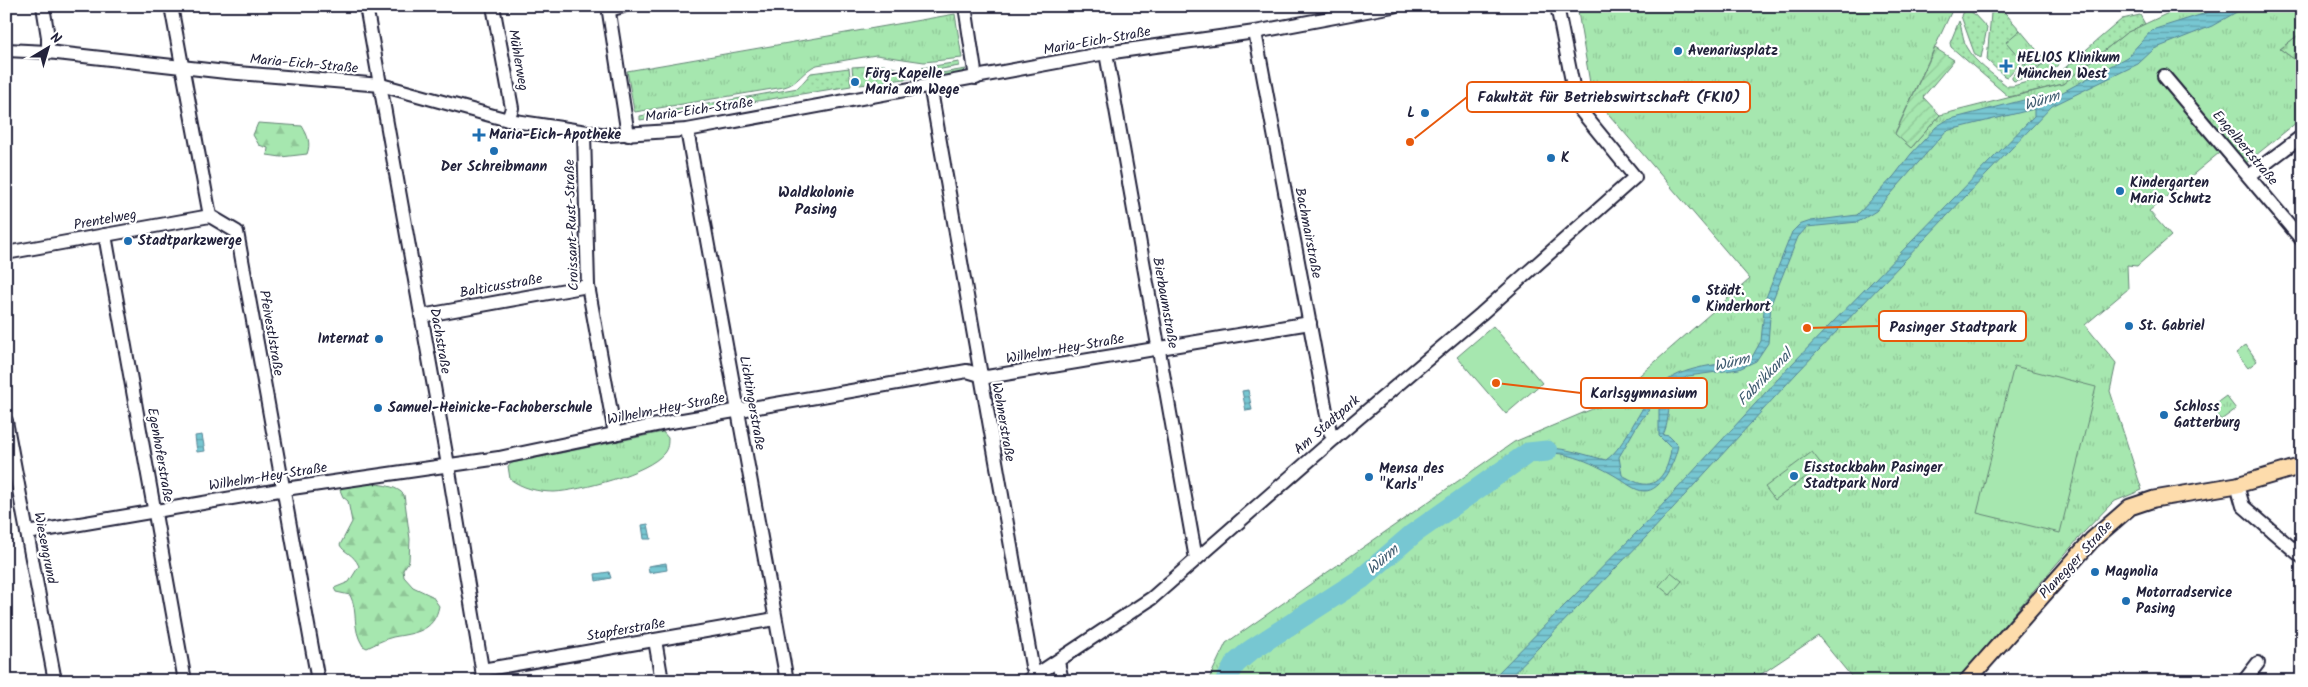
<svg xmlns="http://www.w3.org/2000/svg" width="2308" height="687" font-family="Kalam,sans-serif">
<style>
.grass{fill:url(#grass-dots);stroke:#648475}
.forest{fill:url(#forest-firs);stroke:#648475}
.cemetery{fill:url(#cemetery-stones);stroke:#648475}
.park{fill:url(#park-tufts);stroke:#648475}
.garden{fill:url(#garden-furrows);stroke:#648475}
.pitch{fill:#a6e7af;stroke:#648475}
.water{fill:url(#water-rules);stroke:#558596;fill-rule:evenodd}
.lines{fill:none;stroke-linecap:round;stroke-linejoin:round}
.river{stroke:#77c7d2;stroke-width:21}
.minor-casing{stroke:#22223b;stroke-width:16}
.major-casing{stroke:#22223b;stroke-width:19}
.minor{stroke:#fff;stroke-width:12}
.major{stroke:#fddcac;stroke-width:15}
.poi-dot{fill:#1f6fb2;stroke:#fff;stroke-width:2}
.labels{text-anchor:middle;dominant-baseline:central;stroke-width:4.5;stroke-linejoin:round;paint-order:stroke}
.street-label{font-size:14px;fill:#22223b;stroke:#fff}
.poi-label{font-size:14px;font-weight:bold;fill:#22223b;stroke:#fff;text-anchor:start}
.water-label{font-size:15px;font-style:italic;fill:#405c70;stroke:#fff}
.neighbourhood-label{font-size:15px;font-weight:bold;fill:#22223b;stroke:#fff}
.leader{fill:none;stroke:#e8590c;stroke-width:2}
.callout-dot{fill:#e8590c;stroke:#fff;stroke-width:2}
.callout{fill:#fff;stroke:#e8590c;stroke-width:2}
.callout-label{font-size:15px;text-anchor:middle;font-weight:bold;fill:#22223b}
</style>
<defs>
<pattern id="grass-dots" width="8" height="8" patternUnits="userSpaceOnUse" patternTransform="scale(1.25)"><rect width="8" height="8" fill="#a6e7af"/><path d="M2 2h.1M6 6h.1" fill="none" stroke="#8fc697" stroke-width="1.8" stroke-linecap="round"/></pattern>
<pattern id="forest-firs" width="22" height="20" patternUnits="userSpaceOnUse" patternTransform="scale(1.25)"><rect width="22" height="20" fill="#a6e7af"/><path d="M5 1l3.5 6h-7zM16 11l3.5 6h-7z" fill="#8fc697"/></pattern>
<pattern id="cemetery-stones" width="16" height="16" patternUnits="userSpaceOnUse" patternTransform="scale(1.25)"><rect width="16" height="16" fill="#a6e7af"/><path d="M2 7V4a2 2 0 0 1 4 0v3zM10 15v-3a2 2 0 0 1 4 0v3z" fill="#8fc697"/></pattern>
<pattern id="park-tufts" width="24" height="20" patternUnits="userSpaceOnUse" patternTransform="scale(1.25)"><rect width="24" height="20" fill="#a6e7af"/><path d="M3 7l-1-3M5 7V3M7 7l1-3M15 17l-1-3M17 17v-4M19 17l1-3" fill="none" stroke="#8fc697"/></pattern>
<pattern id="garden-furrows" width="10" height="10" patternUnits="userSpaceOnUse" patternTransform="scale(1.25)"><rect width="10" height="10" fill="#a6e7af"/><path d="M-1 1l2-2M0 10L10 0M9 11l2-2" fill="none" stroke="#8fc697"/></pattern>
<pattern id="water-rules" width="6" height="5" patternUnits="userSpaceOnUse" patternTransform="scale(1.25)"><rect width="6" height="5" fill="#77c7d2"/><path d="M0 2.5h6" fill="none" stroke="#61a1ac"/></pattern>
</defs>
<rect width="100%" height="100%" fill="#fff"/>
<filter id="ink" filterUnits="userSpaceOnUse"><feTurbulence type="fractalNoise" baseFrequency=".02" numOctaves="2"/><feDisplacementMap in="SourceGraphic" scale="10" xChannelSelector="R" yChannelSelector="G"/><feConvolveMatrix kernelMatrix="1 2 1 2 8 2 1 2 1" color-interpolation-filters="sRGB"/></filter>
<g filter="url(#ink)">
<g class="grass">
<path d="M1988,6H1999L2020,30L2007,42L2022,61L2007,77L2004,76L1987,60L1991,13L1987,7Z"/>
<path d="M1964,8L1972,12L1987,28L1981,58L1975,55L1961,16Z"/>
<path d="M2140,15L2145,24L2126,33L2063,84L2009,97L1951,47L1950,43L1959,21C1962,28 1964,44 1966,47C1975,63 1993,74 2007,86H2013L2059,73L2122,19Z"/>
<path d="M2055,58L2059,64L2051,71L2014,81L2012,79V76L2024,63L2032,72L2030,76L2048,60L2050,62Z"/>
<path d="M959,62V66L930,71L921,68Z"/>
<path d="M884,65L927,76L860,85L859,77L853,78L852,67Z"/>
<path d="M849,68L851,86L640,120V116L798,88L811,73Z"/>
<path d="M966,69L961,74L934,78L935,74Z"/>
</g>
<g class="forest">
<path d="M258,123L302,126C308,136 311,143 307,154L281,157L267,155L268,148L259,145L253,135Z"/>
<path d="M356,483C370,484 395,483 404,495L410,539L409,561L403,570L404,577L413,587L432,596L439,606C434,632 415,633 393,637C384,639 376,644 367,648L363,646C351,627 359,613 350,595L336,592L334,588L349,582L359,566C353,553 344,553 340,545L352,522L348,501L343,497L340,490L345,486Z"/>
</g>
<path class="cemetery" d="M2302,32V65L2280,49Z"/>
<g class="park">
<path d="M1577,6H1954L1895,133L1911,148L1940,115L2063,84L2126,33L2183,6H2302V32L2280,49L2302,65V118L2235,172L2219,153L2149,211L2171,236L2137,266L2127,265L2128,289L2085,325L2116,363L2110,391L2142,490L2113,502L2084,532L1956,681H1855L1818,636L1751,681H1208L1226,643L1514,442L1609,402L1750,279L1592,95Z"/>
<path d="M955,14L962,58L924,62L876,55L817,65C803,70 798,84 784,87L635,112L634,110L627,71Z"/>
<path d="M2020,30L2046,61L2032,72L2006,42Z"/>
<path d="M2246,345L2257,361L2248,368L2236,353Z"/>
<path d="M2226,396L2236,409L2221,420L2211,407Z"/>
<path d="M663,432L668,438C668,443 668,448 664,453C649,473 579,491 554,492C538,492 522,488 510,479L508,466L512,463Z"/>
</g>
<path class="garden" d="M1935,48L1954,60L1923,97L1940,115L1911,148L1895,134Z"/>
<g class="pitch">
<path d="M1493,326L1542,383L1506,414L1457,357Z"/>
<path d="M2014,366L2096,387L2060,533L1977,513Z"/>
<path d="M1812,452L1822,465L1775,500L1765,487Z"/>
<path d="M1671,572L1682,581L1670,595L1659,586Z"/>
</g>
<g class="water">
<path d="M2220,6H2247L2212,26L2154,49L2138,64L2052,106L1796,374L1651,532L1506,681H1490L1643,526L1789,367L2034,116V109L1946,131L1876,211L1858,222L1807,227L1798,237L1771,304L1768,343L1756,361L1739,369L1688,376L1672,386C1668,402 1670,421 1663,435L1669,436L1678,445C1676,459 1662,492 1644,491C1635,491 1625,482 1617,477C1597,465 1565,449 1541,454C1535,455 1528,458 1523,461L1518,455C1548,440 1576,453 1606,460C1626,446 1639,407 1658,388C1683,363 1721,367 1752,357L1761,341L1765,300L1792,232L1799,225L1811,221L1857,215L1894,176L1911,154L1936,127L1947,120L2039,96L2047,98L2061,93L2127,57L2152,30L2203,14ZM1659,400V436L1671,448C1670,462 1662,487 1643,484C1636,483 1628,478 1622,475L1619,457L1638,424L1656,401Z"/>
<path d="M1248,390L1252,410L1246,411L1242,391Z"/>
<path d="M202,435L205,451L197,452L195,436Z"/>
<path d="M648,524L651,539H644L642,525Z"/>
<path d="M666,563L667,570L649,573L648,566Z"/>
<path d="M609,572L611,578L596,581L595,574Z"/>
</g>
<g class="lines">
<path class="river" d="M1226,681L1235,664L1251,650L1361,579L1413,534L1528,453L1547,451"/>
<defs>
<g id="minor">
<path d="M43,6L48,37V52"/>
<path d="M171,6L210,216L237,232L318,681"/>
<path d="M366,6L448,465L484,681"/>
<path d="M493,6L512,108L508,120"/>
<path d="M608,6L628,135"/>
<path d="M965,6L976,78"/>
<path d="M609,10L623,6"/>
<path d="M1255,32L1330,432L1335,438"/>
<path d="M6,50L48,52L226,72L381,85L508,120L607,135L687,130L1106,53L1255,32L1393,6"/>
<path d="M1106,53L1196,559"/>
<path d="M2164,76L2302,240"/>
<path d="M930,85L1032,666L1036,675"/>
<path d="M687,130L787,681"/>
<path d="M584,133L588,286L615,434"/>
<path d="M2249,176L2302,136"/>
<path d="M105,235L185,681"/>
<path d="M6,253L210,216"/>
<path d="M421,316L588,286"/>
<path d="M6,421L55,681"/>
<path d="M2237,485L2243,506L2302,557"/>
<path d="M27,533L285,489L499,458L671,422L967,371L987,377L1310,323"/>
<path d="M655,640L662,681"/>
<path d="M1058,662L1062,681"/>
<path d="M482,670L775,619"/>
<path d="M1027,681L1152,598L1335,438L1481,314L1635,177L1577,106L1557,6"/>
<path d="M2244,681L2258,663"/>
</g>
<path id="major" d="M1967,681L2092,540L2130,507L2154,499L2237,485L2302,466"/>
</defs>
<use href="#minor" class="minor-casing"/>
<use href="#major" class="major-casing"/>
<use href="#minor" class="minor"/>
<use href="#major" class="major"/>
</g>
</g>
<g class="poi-dot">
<circle cx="1678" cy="51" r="5"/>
<path d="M2003.5 58.5h5v5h5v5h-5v5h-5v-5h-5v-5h5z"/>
<circle cx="855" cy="82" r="5"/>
<circle cx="1425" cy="113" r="5"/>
<path d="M476.5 127.5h5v5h5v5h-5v5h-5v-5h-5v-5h5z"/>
<circle cx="494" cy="151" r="5"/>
<circle cx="1551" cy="158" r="5"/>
<circle cx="2120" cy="191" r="5"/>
<circle cx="128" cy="241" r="5"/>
<circle cx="1696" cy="299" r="5"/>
<circle cx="2129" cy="326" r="5"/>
<circle cx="379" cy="339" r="5"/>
<circle cx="378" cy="408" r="5"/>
<circle cx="2164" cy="415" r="5"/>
<circle cx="1794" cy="476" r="5"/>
<circle cx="1369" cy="477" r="5"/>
<circle cx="2095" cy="572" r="5"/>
<circle cx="2126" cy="601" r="5"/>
</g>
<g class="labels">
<g class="street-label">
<text transform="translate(1097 41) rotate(-10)">Maria-Eich-Straße</text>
<text transform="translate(518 60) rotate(80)">Mühlerweg</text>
<text transform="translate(304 64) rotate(5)">Maria-Eich-Straße</text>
<text transform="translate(699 110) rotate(-8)">Maria-Eich-Straße</text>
<text transform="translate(2245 148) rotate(50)">Engelbertstraße</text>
<text transform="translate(105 220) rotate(-10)">Prentelweg</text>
<text transform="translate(572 225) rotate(-92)">Croissant-Rust-Straße</text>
<text transform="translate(1308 233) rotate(79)">Bachmairstraße</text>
<text transform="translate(501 286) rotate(-10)">Balticusstraße</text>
<text transform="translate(1165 303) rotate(80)">Bierbaumstraße</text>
<text transform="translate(271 333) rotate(80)">Pfeivestlstraße</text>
<text transform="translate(440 341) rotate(80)">Dachstraße</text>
<text transform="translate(1065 349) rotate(-10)">Wilhelm-Hey-Straße</text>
<text transform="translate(752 403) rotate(80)">Lichtingerstraße</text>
<text transform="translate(666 409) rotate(-11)">Wilhelm-Hey-Straße</text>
<text transform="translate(1003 422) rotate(80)">Wehnerstraße</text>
<text transform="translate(1327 425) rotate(-41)">Am Stadtpark</text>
<text transform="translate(160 455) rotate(80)">Egenhoferstraße</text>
<text transform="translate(268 477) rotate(-9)">Wilhelm-Hey-Straße</text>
<text transform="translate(45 548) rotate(79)">Wiesengrund</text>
<text transform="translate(2076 560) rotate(-47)">Planegger Straße</text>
<text transform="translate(626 630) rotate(-10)">Stapferstraße</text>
</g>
<g class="poi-label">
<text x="1688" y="51">Avenariusplatz</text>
<text x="2017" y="58">HELIOS Klinikum<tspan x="2017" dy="16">München West</tspan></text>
<text x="865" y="74">Förg-Kapelle<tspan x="865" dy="16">Maria am Wege</tspan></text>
<text x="1415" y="113" text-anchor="end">L</text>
<text x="489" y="135">Maria-Eich-Apotheke</text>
<text x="1561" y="158">K</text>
<text x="494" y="167" text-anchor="middle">Der Schreibmann</text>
<text x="2130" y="183">Kindergarten<tspan x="2130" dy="16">Maria Schutz</tspan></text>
<text x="138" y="241">Stadtparkzwerge</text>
<text x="1706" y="291">Städt.<tspan x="1706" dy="16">Kinderhort</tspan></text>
<text x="2139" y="326">St. Gabriel</text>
<text x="369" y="339" text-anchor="end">Internat</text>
<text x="2174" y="407">Schloss<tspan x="2174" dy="16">Gatterburg</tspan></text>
<text x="388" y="408">Samuel-Heinicke-Fachoberschule</text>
<text x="1804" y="468">Eisstockbahn Pasinger<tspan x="1804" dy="16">Stadtpark Nord</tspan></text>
<text x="1379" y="469">Mensa des<tspan x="1379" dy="16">"Karls"</tspan></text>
<text x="2105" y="572">Magnolia</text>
<text x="2136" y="593">Motorradservice<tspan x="2136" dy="16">Pasing</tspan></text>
</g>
<g class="water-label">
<text transform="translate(2042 101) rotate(-17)">Würm</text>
<text transform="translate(1732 363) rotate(-14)">Würm</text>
<text transform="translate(1765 378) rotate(-46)">Fabrikkanal</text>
<text transform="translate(1383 560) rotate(-41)">Würm</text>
</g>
<g class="neighbourhood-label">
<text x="816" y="193">Waldkolonie<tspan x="816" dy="17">Pasing</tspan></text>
</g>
</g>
<path class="leader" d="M1410 142L1467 97M1807 328L1879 326M1496 383L1581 393"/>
<g class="callout-dot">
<circle cx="1410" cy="142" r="5"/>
<circle cx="1807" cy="328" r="5"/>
<circle cx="1496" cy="383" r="5"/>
</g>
<g class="callout">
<rect x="1467" y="82" width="283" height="30" rx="5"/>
<rect x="1879" y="311" width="147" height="30" rx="5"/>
<rect x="1581" y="378" width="126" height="30" rx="5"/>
</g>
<g class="callout-label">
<text x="1609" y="102">Fakultät für Betriebswirtschaft (FK10)</text>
<text x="1953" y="332">Pasinger Stadtpark</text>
<text x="1644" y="398">Karlsgymnasium</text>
</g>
<rect width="2308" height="687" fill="none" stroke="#fff" stroke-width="25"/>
<rect x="12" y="12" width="2283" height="662" fill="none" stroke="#22223b" stroke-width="2" filter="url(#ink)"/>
<g transform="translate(48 48) rotate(38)" stroke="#ffffff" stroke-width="4" paint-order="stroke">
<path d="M0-4L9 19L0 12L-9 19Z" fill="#22223b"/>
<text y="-8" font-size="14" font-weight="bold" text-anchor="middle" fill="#22223b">N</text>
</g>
</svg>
